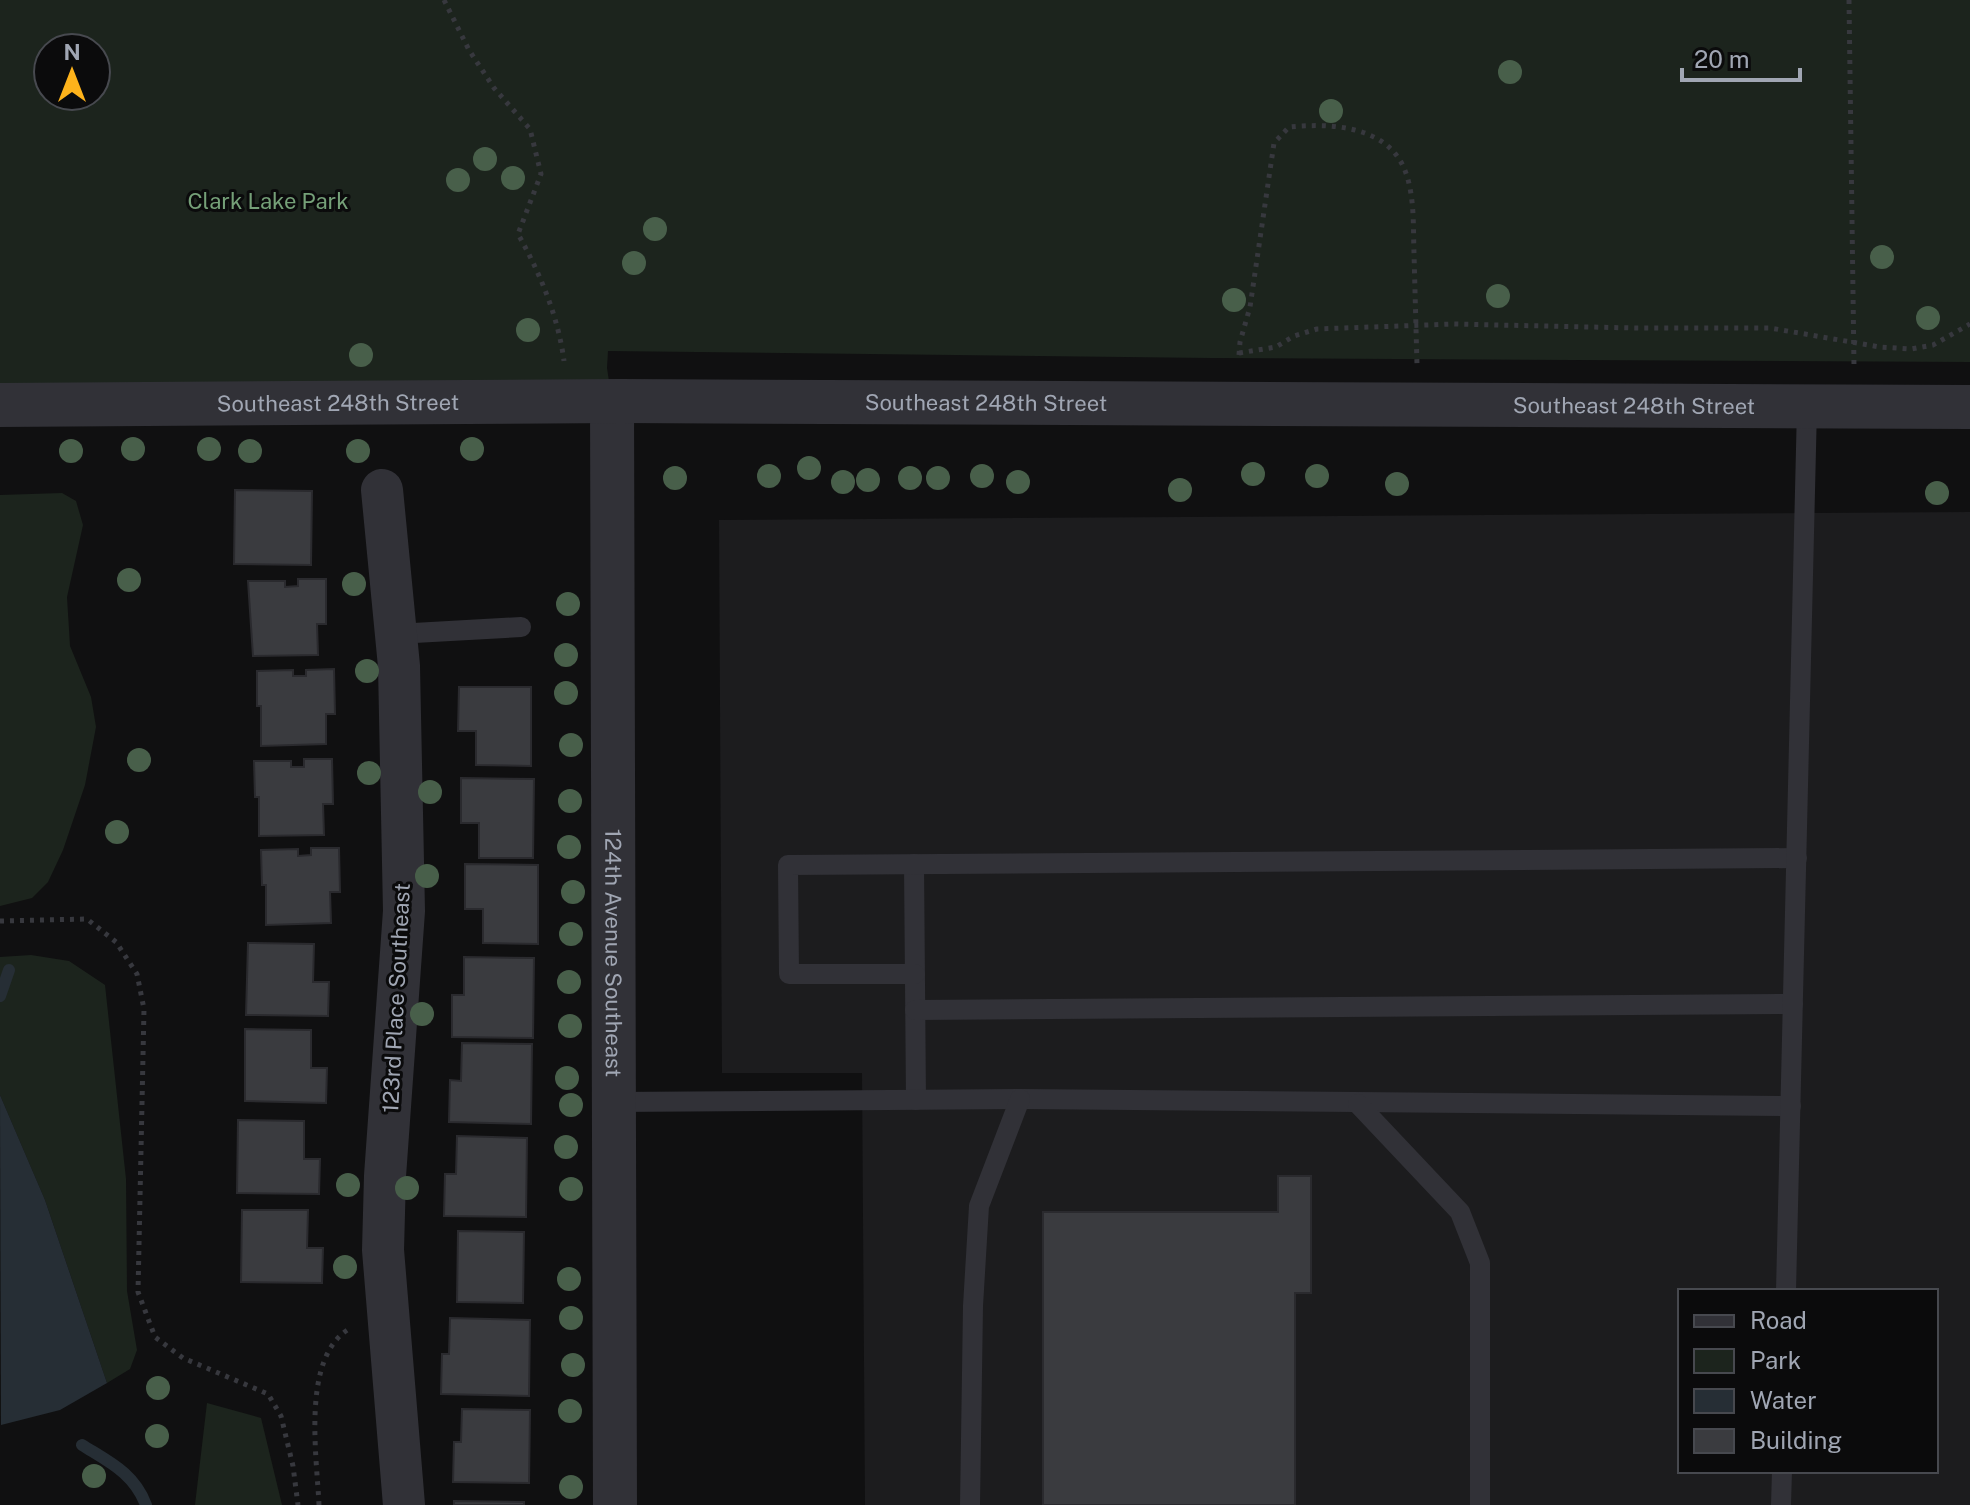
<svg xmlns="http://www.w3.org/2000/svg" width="1970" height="1505" font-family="'Public Sans',sans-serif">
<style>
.built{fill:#1c1c1e;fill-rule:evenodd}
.green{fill:#1c241d;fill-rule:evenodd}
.water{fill:#262e35}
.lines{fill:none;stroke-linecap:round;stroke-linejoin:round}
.stream{stroke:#262e35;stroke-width:12}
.building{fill:#3a3b3f;stroke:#2a2a2e;stroke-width:2}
.path{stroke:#37383e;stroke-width:5;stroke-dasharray:4 6;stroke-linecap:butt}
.service{stroke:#313137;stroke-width:20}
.minor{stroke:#313137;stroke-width:42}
.tertiary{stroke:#313137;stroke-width:44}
.tree{fill:#485f4a}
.labels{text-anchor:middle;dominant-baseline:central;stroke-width:6;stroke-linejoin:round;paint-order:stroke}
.park-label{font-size:22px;fill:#75a078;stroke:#0b0b0c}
.street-label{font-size:22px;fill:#a0a6b3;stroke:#0b0b0c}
</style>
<rect width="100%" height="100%" fill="#101011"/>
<path class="built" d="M1970,512V1505H865L862,1073H722L719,520ZM1680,1291H1936V1471H1680Z"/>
<g class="green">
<path d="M0,0H1970V362L1210,358L608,351L607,368L612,401L0,405ZM48,48H96V96H48Z"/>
<path d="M62,493L76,501L83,525L67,597L70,646L91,697L96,727L85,785L63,850L48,882L32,898L0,906V495Z"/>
<path d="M31,955L69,961L105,985L126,1179L127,1291L137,1350L130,1369L107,1383L45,1200L0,1095V957Z"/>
<path d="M207,1403L261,1418L282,1505H195Z"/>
</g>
<path class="water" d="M0,1095L45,1200L107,1383L60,1410L1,1425Z"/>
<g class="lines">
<g class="stream">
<path d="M0,996L9,970"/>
<path d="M82,1445C109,1462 134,1473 146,1505"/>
</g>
</g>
<g class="building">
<path d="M235,490L312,491L311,565L234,564Z"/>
<path d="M298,579H326V624H317L318,655L253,656L248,581H285V587L298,586Z"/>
<path d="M334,669L335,714H326V744L261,746V706H257V671L293,670V676H306V670Z"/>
<path d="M459,687H531V766L476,765V731H458Z"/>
<path d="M304,759H332L333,804H323L324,835L259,836V797H255L254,761H291V767H304Z"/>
<path d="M461,778L534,779L533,858H479V823H461Z"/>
<path d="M311,848H339L340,892H330L331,923L266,925V885H262L261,850L298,849V856L311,855Z"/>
<path d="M465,864L538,865V944L483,943V909H465Z"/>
<path d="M248,943L314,944L313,982H329L328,1016L246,1015Z"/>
<path d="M464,957L534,958L533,1038L452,1037V995H464Z"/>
<path d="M245,1029L311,1030V1068H327L326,1103L245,1101Z"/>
<path d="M462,1043L532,1044L531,1124L449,1122L450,1080L461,1081Z"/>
<path d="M238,1120L304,1121V1159H320L319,1194L237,1193Z"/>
<path d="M457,1136L527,1138L526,1217L444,1216L445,1174H456Z"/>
<path d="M1278,1176H1311V1293H1295V1505H1043V1212H1278Z"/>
<path d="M242,1210H308L307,1248H323L322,1283L241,1282Z"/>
<path d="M458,1231L524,1232L523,1303L457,1302Z"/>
<path d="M450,1318L530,1320L529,1396L441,1394L442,1354H449Z"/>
<path d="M462,1409L530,1410L529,1483L453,1482L454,1442H461Z"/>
<path d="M454,1501L524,1502V1505H454Z"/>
</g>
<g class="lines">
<g class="path">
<path d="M444,0L469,50L494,88L530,129L541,174L518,234C540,273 558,316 564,361"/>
<path d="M1849,0L1854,366"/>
<path d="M1239,353L1276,347L1294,336L1317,329L1453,324L1635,328H1770L1880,347L1911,349L1933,345L1970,324"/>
<path d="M1239,355L1240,342L1250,307L1274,143L1289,127C1329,123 1385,125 1404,168C1415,194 1413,226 1414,253C1415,291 1416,328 1417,365"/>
<path d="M0,921L87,919L116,942L137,974L144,1009L138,1292L155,1337L183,1358L268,1394L281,1416L293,1466L298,1505"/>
<path d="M319,1505C317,1457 301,1358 349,1329"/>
</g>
<g class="service">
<path d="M396,634L521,627"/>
<path d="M914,864L916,1100"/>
<path d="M915,974H789L788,865L1797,858"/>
<path d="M915,1010L1793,1004"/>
<path d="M614,1102L1020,1099L1791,1106"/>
<path d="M1358,1104L1460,1212L1480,1263V1505"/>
<path d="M1786,1291L1807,407"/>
<path d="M970,1505L973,1306L979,1206L1020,1099"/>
<path d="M1781,1505L1782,1471"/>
</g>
<path class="minor" d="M382,490L399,666L404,911L385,1176L383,1250L404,1505"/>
<g class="tertiary">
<path id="s1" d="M612,401L615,1505"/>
<path id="s2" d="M0,405L620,401L1970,407"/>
</g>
</g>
<g class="tree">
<circle cx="1510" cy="72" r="12"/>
<circle cx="1331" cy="111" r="12"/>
<circle cx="485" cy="159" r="12"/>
<circle cx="513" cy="178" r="12"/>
<circle cx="458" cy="180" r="12"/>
<circle cx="655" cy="229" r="12"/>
<circle cx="1882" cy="257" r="12"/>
<circle cx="634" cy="263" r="12"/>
<circle cx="1498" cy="296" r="12"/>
<circle cx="1234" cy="300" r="12"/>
<circle cx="1928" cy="318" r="12"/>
<circle cx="528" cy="330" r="12"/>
<circle cx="361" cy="355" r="12"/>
<circle cx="133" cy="449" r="12"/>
<circle cx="209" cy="449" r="12"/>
<circle cx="472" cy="449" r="12"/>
<circle cx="71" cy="451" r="12"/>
<circle cx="250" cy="451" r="12"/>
<circle cx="358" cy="451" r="12"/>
<circle cx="809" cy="468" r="12"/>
<circle cx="1253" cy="474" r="12"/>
<circle cx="769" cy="476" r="12"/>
<circle cx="982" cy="476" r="12"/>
<circle cx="1317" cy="476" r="12"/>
<circle cx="675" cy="478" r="12"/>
<circle cx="910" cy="478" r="12"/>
<circle cx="938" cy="478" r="12"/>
<circle cx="868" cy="480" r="12"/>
<circle cx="843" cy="482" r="12"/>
<circle cx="1018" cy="482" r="12"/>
<circle cx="1397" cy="484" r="12"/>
<circle cx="1180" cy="490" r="12"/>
<circle cx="1937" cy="493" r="12"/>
<circle cx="129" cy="580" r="12"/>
<circle cx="354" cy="584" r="12"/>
<circle cx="568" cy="604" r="12"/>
<circle cx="566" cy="655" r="12"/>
<circle cx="367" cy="671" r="12"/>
<circle cx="566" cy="693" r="12"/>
<circle cx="571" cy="745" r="12"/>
<circle cx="139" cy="760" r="12"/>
<circle cx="369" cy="773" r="12"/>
<circle cx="430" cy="792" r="12"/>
<circle cx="570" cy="801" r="12"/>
<circle cx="117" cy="832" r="12"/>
<circle cx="569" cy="847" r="12"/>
<circle cx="427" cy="876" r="12"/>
<circle cx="573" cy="892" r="12"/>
<circle cx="571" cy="934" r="12"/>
<circle cx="569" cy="982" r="12"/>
<circle cx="422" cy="1014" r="12"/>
<circle cx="570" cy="1026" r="12"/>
<circle cx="567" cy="1078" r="12"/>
<circle cx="571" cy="1105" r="12"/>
<circle cx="566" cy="1147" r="12"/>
<circle cx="348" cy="1185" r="12"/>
<circle cx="407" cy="1188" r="12"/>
<circle cx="571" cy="1189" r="12"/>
<circle cx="345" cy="1267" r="12"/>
<circle cx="569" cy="1279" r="12"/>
<circle cx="571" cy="1318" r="12"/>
<circle cx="573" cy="1365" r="12"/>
<circle cx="158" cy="1388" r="12"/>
<circle cx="570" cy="1411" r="12"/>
<circle cx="157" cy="1436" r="12"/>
<circle cx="94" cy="1476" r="12"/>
<circle cx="571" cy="1487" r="12"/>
</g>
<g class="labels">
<g class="park-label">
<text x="268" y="201">Clark Lake Park</text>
</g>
<g class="street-label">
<text stroke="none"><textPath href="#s2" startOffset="338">Southeast 248th Street</textPath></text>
<text stroke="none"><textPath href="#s2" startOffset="986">Southeast 248th Street</textPath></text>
<text stroke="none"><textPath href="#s2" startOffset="1634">Southeast 248th Street</textPath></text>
<text stroke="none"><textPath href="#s1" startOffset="552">124th Avenue Southeast</textPath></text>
<text transform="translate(396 998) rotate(-87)">123rd Place Southeast</text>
</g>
</g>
<rect x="1678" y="1289" width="260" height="184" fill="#0b0b0c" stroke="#47494f" stroke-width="2"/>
<rect x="1694" y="1315" width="40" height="12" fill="#313137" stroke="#47494f" stroke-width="2"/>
<text x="1750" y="1329" font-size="24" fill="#a0a6b3">Road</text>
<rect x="1694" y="1349" width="40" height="24" fill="#1c241d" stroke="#47494f" stroke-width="2"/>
<text x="1750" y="1369" font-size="24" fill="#a0a6b3">Park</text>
<rect x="1694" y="1389" width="40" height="24" fill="#262e35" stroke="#47494f" stroke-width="2"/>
<text x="1750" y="1409" font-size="24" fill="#a0a6b3">Water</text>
<rect x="1694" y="1429" width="40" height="24" fill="#3a3b3f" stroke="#47494f" stroke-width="2"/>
<text x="1750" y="1449" font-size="24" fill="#a0a6b3">Building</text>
<g transform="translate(72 72)"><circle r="38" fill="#0b0b0c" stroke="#47494f" stroke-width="2"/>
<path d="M0-6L14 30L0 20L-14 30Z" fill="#feb31b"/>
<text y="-12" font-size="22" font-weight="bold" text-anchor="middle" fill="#a0a6b3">N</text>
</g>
<path d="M1682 68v12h118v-12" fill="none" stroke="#a0a6b3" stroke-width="4"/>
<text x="1694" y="68" font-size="24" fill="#a0a6b3" stroke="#0b0b0c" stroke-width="6" paint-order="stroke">20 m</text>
</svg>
